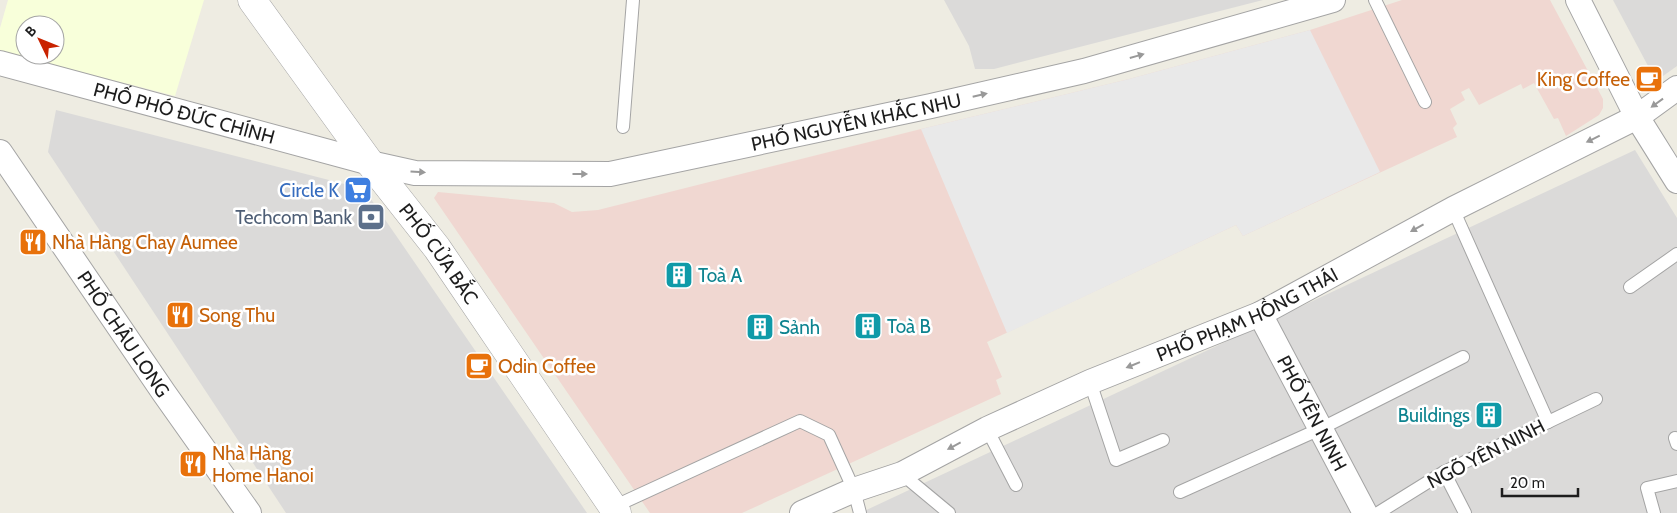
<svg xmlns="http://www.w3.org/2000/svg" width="1677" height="513" font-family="Cabin,sans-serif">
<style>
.residential{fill:#dbdad9}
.commercial{fill:#f0d7d1}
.education{fill:#f8ffda;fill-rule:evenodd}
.parking{fill:#e9e9e9}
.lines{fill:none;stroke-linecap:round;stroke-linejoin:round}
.service-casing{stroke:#a4a4a4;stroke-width:14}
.minor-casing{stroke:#a4a4a4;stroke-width:26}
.tertiary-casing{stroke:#a4a4a4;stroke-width:29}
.service{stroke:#fff;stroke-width:12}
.minor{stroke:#fff;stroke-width:24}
.tertiary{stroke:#fff;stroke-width:28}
.oneway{fill:#999}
.labels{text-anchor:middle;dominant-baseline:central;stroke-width:5;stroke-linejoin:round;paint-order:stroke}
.food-label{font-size:19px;fill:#c56008;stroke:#fff;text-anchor:start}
.street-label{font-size:19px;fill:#1d1d1d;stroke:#fff}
.shop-label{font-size:19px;fill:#366cbe;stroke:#fff;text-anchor:end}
.service-label{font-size:19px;fill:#4e5e75;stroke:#fff;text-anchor:end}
.culture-label{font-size:19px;fill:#0d838f;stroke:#fff;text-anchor:start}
</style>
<rect width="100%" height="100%" fill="#eeece2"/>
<g class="residential">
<path d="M944,0H1263L994,69H975L969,46Z"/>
<path d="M1613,0H1677V66L1656,81Z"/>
<path d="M56,110L364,189L587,513H286L48,152Z"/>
<path d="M1635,150L1677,218V513H860Z"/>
</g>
<path class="commercial" d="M1402,0H1550L1603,99V108L1599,115L1566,136L1558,118L1554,119L1534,83L1523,89L1521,84L1479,105L1469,88L1461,92L1465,100L1450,109L1457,124L1453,128L1457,137L1243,236L1236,225L987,342L1002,377L996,380L1001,394L742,513H650L434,198L438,192L554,203L572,212L598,210L921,129L1129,79L1310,30Z"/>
<path class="education" d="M8,0H204L175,96L0,51V28ZM25,25H55V55H25Z"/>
<path class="parking" d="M1310,30L1380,172L1243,236L1236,225L1007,333L921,129L1129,79Z"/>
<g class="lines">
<defs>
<g id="service">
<path d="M1375,0L1425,102"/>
<path d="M623,127L633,0"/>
<path d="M1453,209L1548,422"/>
<path d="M1630,287L1677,254"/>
<path d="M1090,382L1116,460L1163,440"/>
<path d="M987,429L1016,485"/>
<path d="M1675,438L1677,444"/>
<path d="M1444,472L1465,513"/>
<path d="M902,474L949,513"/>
<path d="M1180,492L1320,429L1463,357"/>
<path d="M613,507L800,421L829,435L854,490L860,513"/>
<path d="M1378,513L1444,472L1596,399"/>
<path d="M1654,513L1647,488L1677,481"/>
</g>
<g id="minor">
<path d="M1578,0L1637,117L1677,181"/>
<path id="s1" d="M0,63L370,163L415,173L610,174L931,106L1084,71L1333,0"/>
<path id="s2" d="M0,152L164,393L249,513"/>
<path id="s3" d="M1260,314L1365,513"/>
<path id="s4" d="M802,513L854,490L902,474L987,429L1090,382L1260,314L1453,209L1637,117L1677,88"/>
</g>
<g id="tertiary">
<path id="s5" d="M252,0L370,163L437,248L617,513"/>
</g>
</defs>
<use href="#service" class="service-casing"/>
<use href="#minor" class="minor-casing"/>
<use href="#tertiary" class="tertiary-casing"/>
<use href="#service" class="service"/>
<use href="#minor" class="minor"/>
<use href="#tertiary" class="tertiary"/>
</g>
<defs><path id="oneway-solid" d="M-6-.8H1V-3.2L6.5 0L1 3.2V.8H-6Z" transform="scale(1.25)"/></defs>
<g class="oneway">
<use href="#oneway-solid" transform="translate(1137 56) rotate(-16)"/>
<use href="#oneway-solid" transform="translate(980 95) rotate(-13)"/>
<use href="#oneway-solid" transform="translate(1657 103) rotate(144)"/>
<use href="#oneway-solid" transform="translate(1593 139) rotate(154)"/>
<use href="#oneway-solid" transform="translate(418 172) rotate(4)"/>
<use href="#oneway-solid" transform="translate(580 174)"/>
<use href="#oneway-solid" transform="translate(1417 228) rotate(151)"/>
<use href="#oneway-solid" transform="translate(1133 365) rotate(158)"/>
<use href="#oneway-solid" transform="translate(954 446) rotate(152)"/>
</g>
<defs>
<symbol id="cafe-square" viewBox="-11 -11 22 22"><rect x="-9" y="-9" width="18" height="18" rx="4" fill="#e8710a" stroke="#fff"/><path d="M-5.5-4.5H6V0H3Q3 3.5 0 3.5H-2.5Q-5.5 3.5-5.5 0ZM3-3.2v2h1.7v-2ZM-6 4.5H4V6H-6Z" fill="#fff"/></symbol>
<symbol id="supermarket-square" viewBox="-11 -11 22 22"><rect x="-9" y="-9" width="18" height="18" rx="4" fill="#3f7fe0" stroke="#fff"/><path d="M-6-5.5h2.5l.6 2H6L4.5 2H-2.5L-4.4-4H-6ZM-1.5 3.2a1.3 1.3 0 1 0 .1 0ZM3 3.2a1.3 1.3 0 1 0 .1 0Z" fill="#fff"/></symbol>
<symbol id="bank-square" viewBox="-11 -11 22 22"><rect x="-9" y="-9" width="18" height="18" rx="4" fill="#5c6f8a" stroke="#fff"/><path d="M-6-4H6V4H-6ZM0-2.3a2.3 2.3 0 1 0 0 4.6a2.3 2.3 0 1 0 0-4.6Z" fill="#fff"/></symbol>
<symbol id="restaurant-square" viewBox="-11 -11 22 22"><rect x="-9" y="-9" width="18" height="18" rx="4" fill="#e8710a" stroke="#fff"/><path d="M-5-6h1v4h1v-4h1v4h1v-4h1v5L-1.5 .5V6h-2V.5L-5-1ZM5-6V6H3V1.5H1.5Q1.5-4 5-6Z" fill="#fff"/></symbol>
<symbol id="building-square" viewBox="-11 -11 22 22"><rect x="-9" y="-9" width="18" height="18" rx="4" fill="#0f9aa8" stroke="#fff"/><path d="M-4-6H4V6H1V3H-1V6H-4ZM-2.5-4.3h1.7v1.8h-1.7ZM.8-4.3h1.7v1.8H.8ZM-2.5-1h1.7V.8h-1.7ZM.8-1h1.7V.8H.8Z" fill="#fff"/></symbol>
</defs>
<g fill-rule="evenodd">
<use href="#cafe-square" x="1633" y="63" width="32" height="32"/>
<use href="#supermarket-square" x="342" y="174" width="32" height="32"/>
<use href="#bank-square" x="355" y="201" width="32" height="32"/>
<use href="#restaurant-square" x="17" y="226" width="32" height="32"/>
<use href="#building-square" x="663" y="259" width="32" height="32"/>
<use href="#restaurant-square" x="164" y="299" width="32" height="32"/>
<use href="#building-square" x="852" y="310" width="32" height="32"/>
<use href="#building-square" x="744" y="311" width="32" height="32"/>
<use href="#cafe-square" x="463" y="350" width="32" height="32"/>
<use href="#building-square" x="1473" y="399" width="32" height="32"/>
<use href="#restaurant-square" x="177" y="448" width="32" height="32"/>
</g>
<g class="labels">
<g class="food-label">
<text x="1630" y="79" text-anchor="end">King Coffee</text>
<text x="52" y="242">Nhà Hàng Chay Aumee</text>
<text x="199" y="315">Song Thu</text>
<text x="498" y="366">Odin Coffee</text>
<text x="212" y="453">Nhà Hàng<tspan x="212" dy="22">Home Hanoi</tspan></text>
</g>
<g class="street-label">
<text stroke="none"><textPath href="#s1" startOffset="191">PHỐ PHÓ ĐỨC CHÍNH</textPath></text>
<text stroke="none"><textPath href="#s1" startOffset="876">PHỐ NGUYỄN KHẮC NHU</textPath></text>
<text stroke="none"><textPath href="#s5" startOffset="315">PHỐ CỬA BẮC</textPath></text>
<text stroke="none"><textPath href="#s4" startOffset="488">PHỐ PHẠM HỒNG THÁI</textPath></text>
<text stroke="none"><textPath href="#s2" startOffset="220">PHỐ CHÂU LONG</textPath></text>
<text stroke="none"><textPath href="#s3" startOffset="112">PHỐ YÊN NINH</textPath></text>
<text transform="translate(1486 454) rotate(-27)">NGÕ YÊN NINH</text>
</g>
<g class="shop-label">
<text x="339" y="190">Circle K</text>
</g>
<g class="service-label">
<text x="352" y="217">Techcom Bank</text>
</g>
<g class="culture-label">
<text x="698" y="275">Toà A</text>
<text x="887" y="326">Toà B</text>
<text x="779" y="327">Sảnh</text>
<text x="1470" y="415" text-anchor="end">Buildings</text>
</g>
</g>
<g transform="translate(40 40) rotate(313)"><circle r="24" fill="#ffffff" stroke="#a5a5a5"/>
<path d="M0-4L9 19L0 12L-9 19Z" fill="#c92300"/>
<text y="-8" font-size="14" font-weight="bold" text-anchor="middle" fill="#1d1d1d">B</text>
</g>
<path d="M1502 488v8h76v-8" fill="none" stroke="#1d1d1d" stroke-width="2.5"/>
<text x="1510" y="488" font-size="15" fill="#1d1d1d" stroke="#ffffff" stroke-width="4" paint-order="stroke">20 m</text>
</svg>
